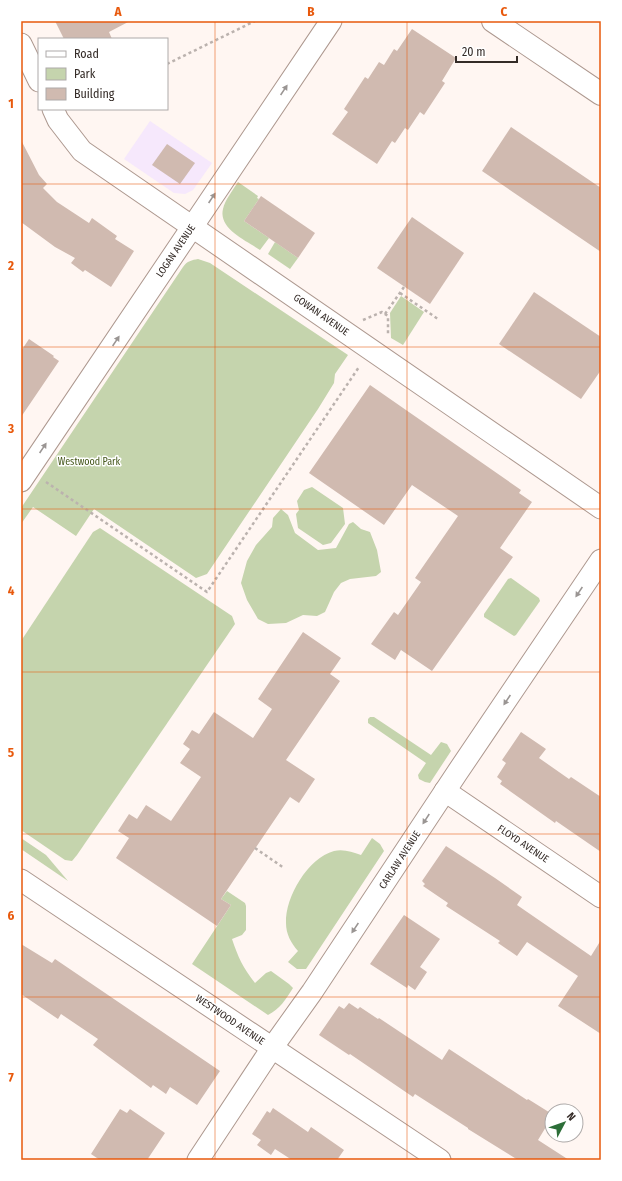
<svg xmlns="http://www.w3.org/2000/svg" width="622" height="1181" font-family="'Fira Sans Condensed',sans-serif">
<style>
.commercial{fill:#f6e8fc}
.green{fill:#c5d4ad}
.building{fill:#d0bab0}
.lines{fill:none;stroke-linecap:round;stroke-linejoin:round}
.minor-casing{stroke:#ad988f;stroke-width:23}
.tertiary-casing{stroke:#ad988f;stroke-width:24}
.path{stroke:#bbb2ae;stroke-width:2.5;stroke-dasharray:3 3;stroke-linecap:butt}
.minor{stroke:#fff;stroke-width:21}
.tertiary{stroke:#fff;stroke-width:22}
.oneway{fill:#9a9593}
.grid{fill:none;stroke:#e8590c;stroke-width:1;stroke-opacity:0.55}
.labels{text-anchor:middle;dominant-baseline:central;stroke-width:3;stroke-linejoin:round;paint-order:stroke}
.street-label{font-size:10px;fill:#342b27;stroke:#fff}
.park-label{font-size:10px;fill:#45571b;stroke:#fff}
.neatline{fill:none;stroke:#e8590c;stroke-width:1.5}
.grid-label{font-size:13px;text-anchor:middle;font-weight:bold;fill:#e8590c}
</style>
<rect width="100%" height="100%" fill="#fff6f2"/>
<path class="commercial" d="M150,121L212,163L193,190L185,194L174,193L124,159Z"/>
<g class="green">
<path d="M238,182L258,196L257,198L259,199L244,221L269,238L260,250C247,241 218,229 223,209C225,200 233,190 238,182Z"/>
<path d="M275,242L298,258L290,269L268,254Z"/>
<path d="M198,259L210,263L348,355L335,374L334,383L318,409L207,574L196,578L94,509L76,536L33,507L21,524V508L183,267C187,261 192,260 198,259Z"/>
<path d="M401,296L424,312L403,345L391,338L390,313Z"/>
<path d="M312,487L343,508L345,524L331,543L323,545L298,528L296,514L299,510L297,501L304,490Z"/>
<path d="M281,509L288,515L295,533L318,550L336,548L349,524L353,522L361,529L370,532L377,550L381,572L376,576L350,579L341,583L334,592L325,612L317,616L303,615L286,623L268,624L258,619L247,600L241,583L247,561L256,545L272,527L273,518Z"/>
<path d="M100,528L232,616L235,624L77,855L72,861L65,860L21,830V641L93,532Z"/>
<path d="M511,578L539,598L540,601L516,635L514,636L484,617V614L508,579Z"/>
<path d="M370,717H374L431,755L441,742L447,744L451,751L430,783L425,782L419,779L418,775L426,763L368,723V719Z"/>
<path d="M21,838L46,855L68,881L21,849Z"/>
<path d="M372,838L380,844L384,851L306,969H297L288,962L298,951C291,943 286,934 286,923C285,897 308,858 334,851C344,849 352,852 361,855Z"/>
<path d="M227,891L245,903L246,906V930L242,935L232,939C238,957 243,968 255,983L266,973L271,971L289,984L293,988C286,999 280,1009 268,1015L192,964L231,905L221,899Z"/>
</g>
<g class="building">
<path d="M55,21H130L109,32L112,39H64Z"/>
<path d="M412,29L456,58L442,81L445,83L424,115L420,112L408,130L405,128L395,143L392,141L377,164L332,134L348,112L344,109L365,77L368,79L379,62L384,65L394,49L397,51Z"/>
<path d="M511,127L601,188V252L482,171Z"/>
<path d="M21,140L39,175L47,184L43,188L57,202L89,223L92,218L117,236L115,239L134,251L111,287L85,270L83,272L71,263L75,258L55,247L21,222Z"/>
<path d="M167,144L195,163L180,184L152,165Z"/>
<path d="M261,196L315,233L298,258L244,221Z"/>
<path d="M412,217L464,253L430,304L377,268Z"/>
<path d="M534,292L601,337V370L581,399L499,344Z"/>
<path d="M29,339L54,356L53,357L59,361L21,417V351Z"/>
<path d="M370,385L521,490L519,493L532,502L500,548L513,557L432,671L401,650L395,660L371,644L394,612L398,615L421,582L415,578L458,516L412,485L384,525L309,473Z"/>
<path d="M303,632L341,658L330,674L340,681L286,760L315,779L299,803L290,797L221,899L231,905L217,926L116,858L129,838L118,831L129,814L137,819L146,805L171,821L201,777L180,763L190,749L183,744L192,730L199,734L214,712L253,738L272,709L258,699Z"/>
<path d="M521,732L546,749L539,758L569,779L571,777L601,797V852L556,821L555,823L500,784L502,781L497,777L506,763L502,760Z"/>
<path d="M446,846L495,878L522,897L517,905L591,956L601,940V1034L558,1006L578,976L527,942L517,956L498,943L500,941L446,906L448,903L423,886L425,884L422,881Z"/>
<path d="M404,915L440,939L420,967L427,972L415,990L408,985L407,988L370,964Z"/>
<path d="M21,944L52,963L55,959L220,1071L197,1105L170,1087L166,1094L153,1085L151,1088L93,1045L98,1039L61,1014L58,1019L21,994Z"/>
<path d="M349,1003L358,1009L360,1007L378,1019L379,1018L442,1060L449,1049L527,1100L528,1099L552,1114V1117L538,1140L569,1160H518L468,1129V1128L415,1094L413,1097L350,1054L349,1055L319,1035L339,1006L344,1009Z"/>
<path d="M273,1108L308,1132L311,1127L344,1150L337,1160H292L275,1149L271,1155L257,1145L261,1140L252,1134L267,1111L270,1113Z"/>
<path d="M120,1109L127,1113L130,1109L165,1133L147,1160H100L91,1154Z"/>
</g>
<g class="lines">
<defs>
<g id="minor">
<path d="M21,44L39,81"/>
<path d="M53,109L58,120L82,151L601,508"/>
<path d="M21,481L331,21"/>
<path d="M445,791L601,897"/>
<path d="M21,880L440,1160"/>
<path d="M198,1160L272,1048L312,992L457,773L601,560"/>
</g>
<path id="tertiary" d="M493,21L601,94"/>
</defs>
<use href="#minor" class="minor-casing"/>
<use href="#tertiary" class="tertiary-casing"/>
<g class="path">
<path d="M167,64L255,21"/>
<path d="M400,293L438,319"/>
<path d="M385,314L404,287"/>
<path d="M363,320L382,312L388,316V336"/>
<path d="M46,482L207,592L359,367"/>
<path d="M255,848L284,868"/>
</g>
<use href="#minor" class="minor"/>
<use href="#tertiary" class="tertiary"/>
</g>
<defs><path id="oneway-solid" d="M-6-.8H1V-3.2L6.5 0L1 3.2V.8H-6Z"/></defs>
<g class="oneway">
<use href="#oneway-solid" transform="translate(284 90) rotate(-56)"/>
<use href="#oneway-solid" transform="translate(212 198) rotate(-56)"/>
<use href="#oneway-solid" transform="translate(116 341) rotate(-56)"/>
<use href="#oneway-solid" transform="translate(43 448) rotate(-56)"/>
<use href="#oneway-solid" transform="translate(579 592) rotate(124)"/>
<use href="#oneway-solid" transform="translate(507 700) rotate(124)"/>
<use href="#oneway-solid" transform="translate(426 819) rotate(123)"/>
<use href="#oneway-solid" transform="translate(355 928) rotate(124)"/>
</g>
<path class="grid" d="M215,21V1160M407,21V1160M21,184H601M21,347H601M21,509H601M21,672H601M21,834H601M21,997H601"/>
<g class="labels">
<g class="street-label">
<text transform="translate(176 251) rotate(-56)">LOGAN AVENUE</text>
<text transform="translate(321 315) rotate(35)">GOWAN AVENUE</text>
<text transform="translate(523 844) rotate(34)">FLOYD AVENUE</text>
<text transform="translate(400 860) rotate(-57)">CARLAW AVENUE</text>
<text transform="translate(230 1020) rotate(34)">WESTWOOD AVENUE</text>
</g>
<g class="park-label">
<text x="89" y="462">Westwood Park</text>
</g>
</g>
<rect width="622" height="1181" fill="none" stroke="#ffffff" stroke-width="44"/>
<rect x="38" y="38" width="130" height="72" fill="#ffffff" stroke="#aeaaa9"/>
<rect x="46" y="51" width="20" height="6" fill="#ffffff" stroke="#aeaaa9"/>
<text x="74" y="58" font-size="12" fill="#342b27">Road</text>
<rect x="46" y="68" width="20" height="12" fill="#c5d4ad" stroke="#aeaaa9"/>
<text x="74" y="78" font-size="12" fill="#342b27">Park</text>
<rect x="46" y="88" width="20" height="12" fill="#d0bab0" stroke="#aeaaa9"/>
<text x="74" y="98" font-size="12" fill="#342b27">Building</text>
<g transform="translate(564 1123) rotate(49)"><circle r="19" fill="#ffffff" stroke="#aeaaa9"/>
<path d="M0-3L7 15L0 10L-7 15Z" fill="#2c6e38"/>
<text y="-6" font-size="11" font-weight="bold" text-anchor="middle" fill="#342b27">N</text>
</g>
<path d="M456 56v6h61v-6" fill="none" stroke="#342b27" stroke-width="2"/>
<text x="462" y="56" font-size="12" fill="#342b27" stroke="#ffffff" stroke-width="3" paint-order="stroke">20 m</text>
<rect x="22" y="22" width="578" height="1137" class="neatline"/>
<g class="grid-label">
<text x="118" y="16">A</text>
<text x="311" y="16">B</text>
<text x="504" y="16">C</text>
<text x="11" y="108">1</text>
<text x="11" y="270">2</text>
<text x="11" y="433">3</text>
<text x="11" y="595">4</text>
<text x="11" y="757">5</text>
<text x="11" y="920">6</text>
<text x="11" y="1082">7</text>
</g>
</svg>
